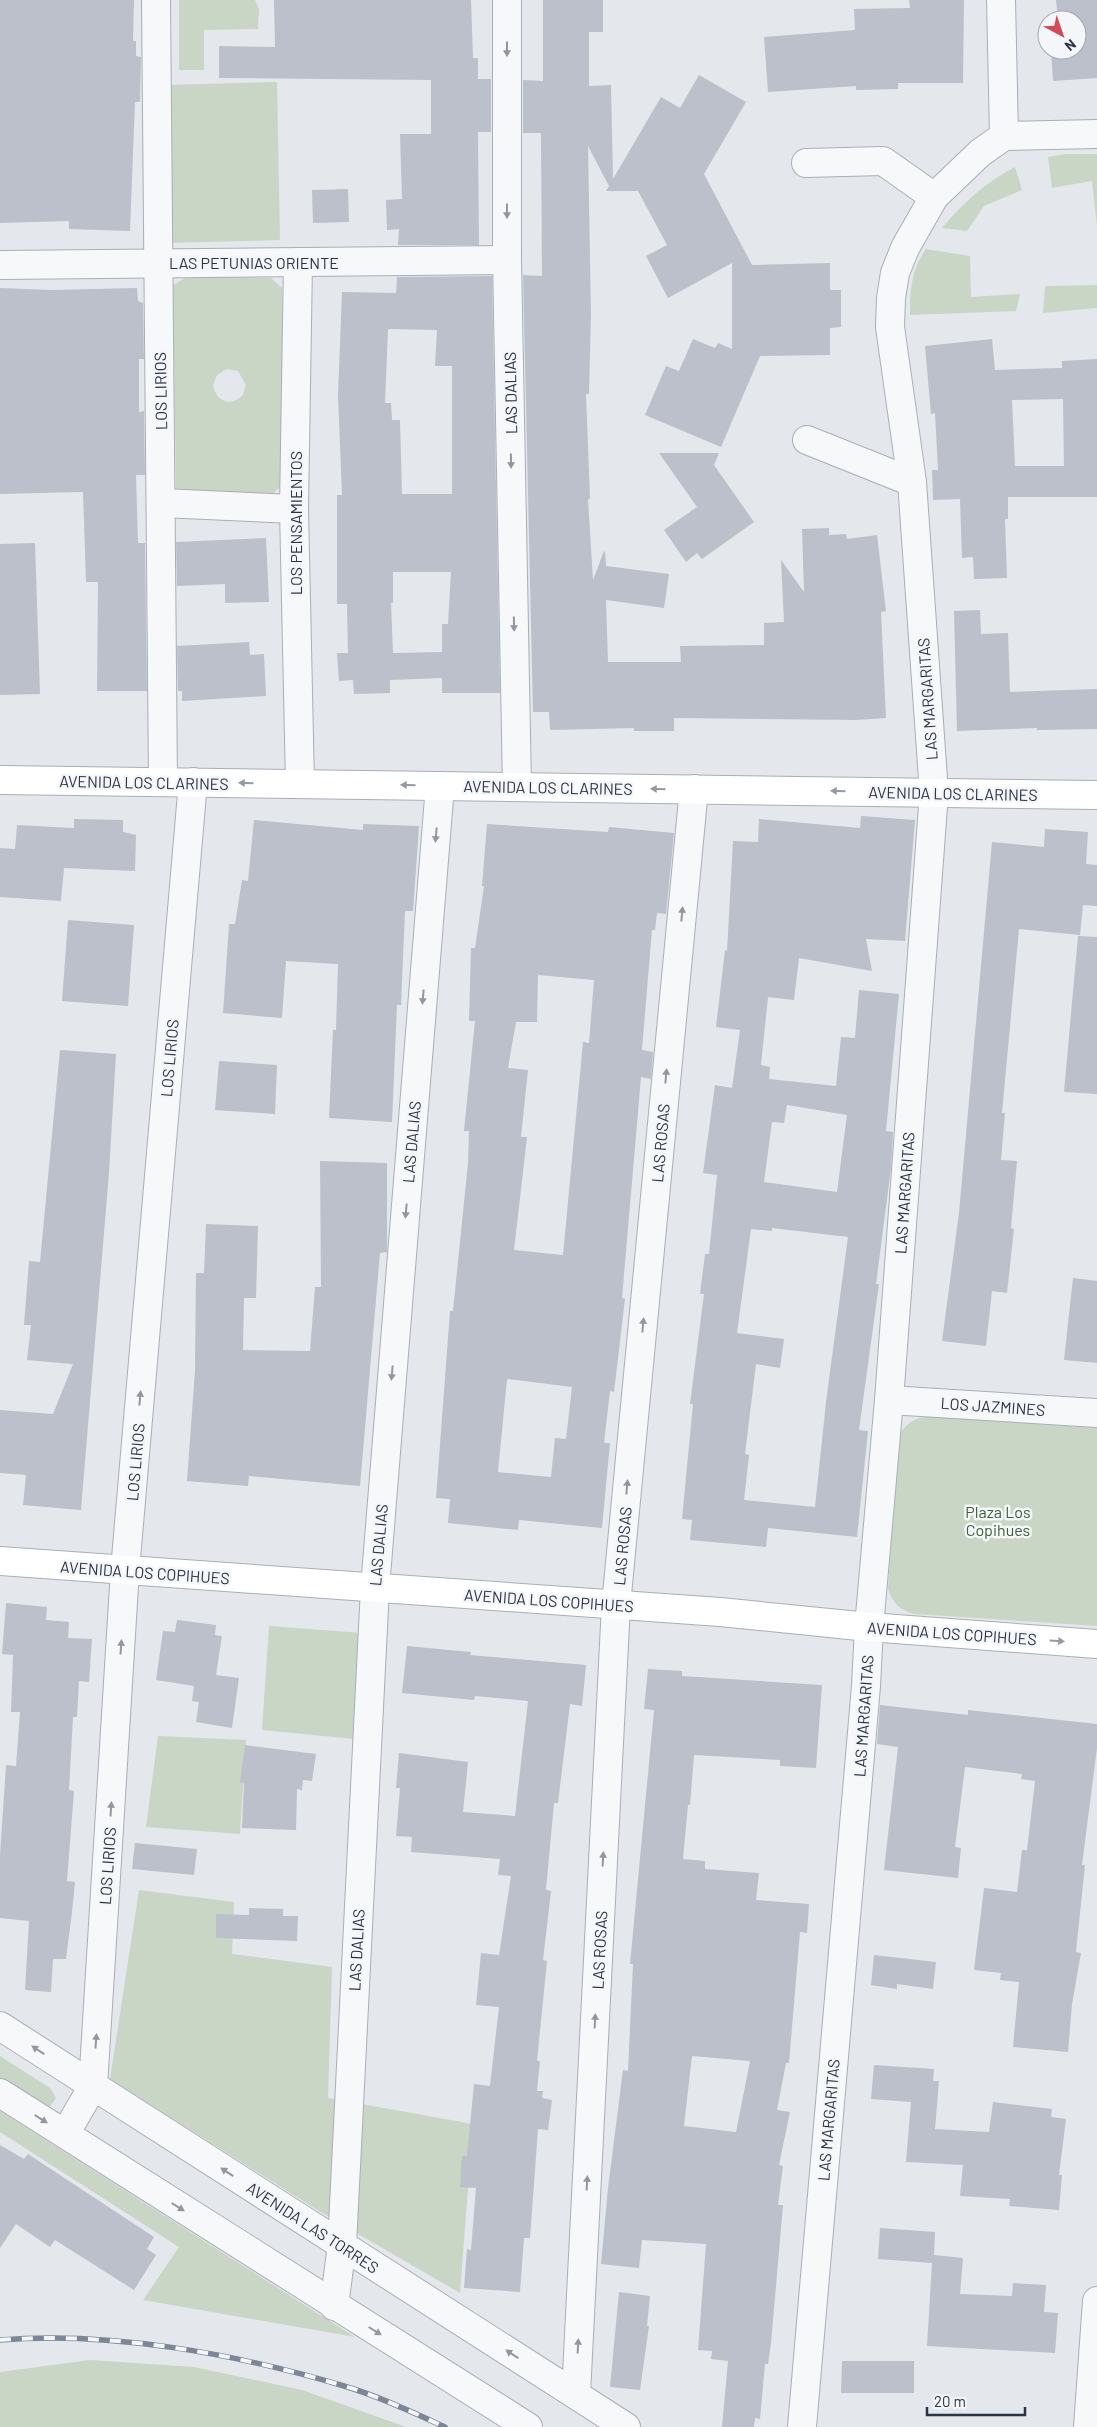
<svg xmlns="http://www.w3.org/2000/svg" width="1097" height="2427" font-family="Barlow,sans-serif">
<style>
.green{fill:#c9d6c5;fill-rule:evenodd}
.building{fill:#bbc0ca;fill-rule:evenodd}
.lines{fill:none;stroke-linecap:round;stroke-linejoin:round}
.minor-casing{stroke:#a9aeb7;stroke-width:30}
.tertiary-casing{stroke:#a9aeb7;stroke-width:30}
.secondary-casing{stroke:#a9aeb7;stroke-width:30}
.minor{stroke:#f7f8fa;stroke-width:28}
.tertiary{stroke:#f7f8fa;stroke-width:28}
.secondary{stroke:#fff;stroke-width:28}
.rail-casing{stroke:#7d8696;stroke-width:5.5}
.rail{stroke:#f4f6f9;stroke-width:4;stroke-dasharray:11;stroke-linecap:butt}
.oneway{fill:#9196a0}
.oneway2{fill:#959aa2}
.labels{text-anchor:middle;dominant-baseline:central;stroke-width:5;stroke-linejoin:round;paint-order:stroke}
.street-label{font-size:16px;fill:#2b3445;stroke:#f4f6f9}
.park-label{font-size:16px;fill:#3f6138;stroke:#f4f6f9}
</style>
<rect width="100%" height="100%" fill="#e4e7ec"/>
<g class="green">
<path d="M179,0H255L259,9L258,29L204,30V70H179Z"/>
<path d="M277,82L280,240L169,243L166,85Z"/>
<path d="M1065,154H1097V226L1092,181L1052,188L1048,157Z"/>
<path d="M1015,167L1022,190L984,206L967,231L942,228C963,203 986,182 1015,167Z"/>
<path d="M926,249L970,256L971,297L1020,294L1016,311L910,315C910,291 911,270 926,249Z"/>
<path d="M187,277L271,278L282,288L283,484L271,495L188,497L176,488L173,285ZM227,369L238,371L246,385L243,395C230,408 216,401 213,385L217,375Z"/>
<path d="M1097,285V308L1043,313L1045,286Z"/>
<path d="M929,1417L1097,1428V1626L915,1614C901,1611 892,1603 888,1589L898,1437C905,1424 914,1417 929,1417Z"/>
<path d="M269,1626L363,1633L354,1739L262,1730Z"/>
<path d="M158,1736L246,1740L240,1834L146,1827Z"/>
<path d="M139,1890L234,1902L232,1954L332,1967L328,2098L473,2124L460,2293L322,2213L110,2079Z"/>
<path d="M0,2056L50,2088L56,2098L49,2108L39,2111L0,2086Z"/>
<path d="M0,2111L355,2337L143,2300L179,2247L0,2132Z"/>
<path d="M90,2360L194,2367L302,2390L406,2427H0V2372Z"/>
</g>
<g class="building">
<path d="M0,0H134L133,41H136V56L141,57L140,102H135L130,231L69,229V221L0,223Z"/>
<path d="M274,0H471L473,58H478V79H491V132H478L479,245H398L399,229L387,230L386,200L402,199L400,134H431V80L219,78V46L275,47Z"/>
<path d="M543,0H603V32H589V86L611,85L613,179L661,97L680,108L699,75L746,102L704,174L752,265L830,263V290H841V327L830,328V355L760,356L721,447L645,415L666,366L679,371L693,339L715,348L718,343L732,349V263L668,298L646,256L667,245L638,191H613V193L612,191H606L609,186L588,146L591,315L589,394H586L590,499H588L593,580L604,551L605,552L606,566L669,574L664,608L606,600L608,662H681L680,646L764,645V623L784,622L781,560L804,592L802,529L829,528V535L846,534L847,539L877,535L886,611L881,612L886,718L857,720L674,718V731H634V728L550,730L549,712H533L523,275L542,276L541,133H523V80L543,81Z"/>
<path d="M909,0H964L963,83H898V89L856,90V86L768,92L764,37L855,30L854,9L910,8Z"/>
<path d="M1056,0H1097V78L1053,81L1051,50H1077V20H1049L1058,19Z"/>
<path d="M348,189L349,222L313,223L312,190Z"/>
<path d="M492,276L500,693H442V678L390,680V693L354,694L353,680L339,681L337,653H348L347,604H337V495H342L338,395L342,292L396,293L397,277ZM388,329L437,330L435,366H452V494H402L400,420H392L391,403H385ZM393,572H451L448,624H442V652L393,653L391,603H393Z"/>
<path d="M0,288L52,290L137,288L138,301L143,303L144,359H139V412L144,411L145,475H136L138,543H145L147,691H97L98,582H86L83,492L0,494Z"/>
<path d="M992,339L995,370L1062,368V361L1097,359V497H1008V519H1005L1007,578L974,579L973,557L962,558L960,499L933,500L932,470H938L935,413L931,414L925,346ZM1063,399L1064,466H1015L1012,400Z"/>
<path d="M659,453H719L714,465L754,522L702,559L697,553L686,562L664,530L697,507Z"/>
<path d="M266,538L269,602L225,603V584L177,586L176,542Z"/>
<path d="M35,543L40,694L0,695V544Z"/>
<path d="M980,610L981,634L1008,633L1010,692L1097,689V729L1037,730V728L957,731L954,611Z"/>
<path d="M249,642L250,655L264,654L266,696L182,701V691H178L177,646Z"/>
<path d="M861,816L915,820L905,941L866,939L872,971L799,958L794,1000L768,997L761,1065L770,1067L769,1079L836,1086L841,1037L855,1038L859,990L899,994L886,1131L893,1132L891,1168L876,1284H879L859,1430L868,1431L857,1537L768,1528L766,1547L690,1540L692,1520L682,1519L693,1404H690L704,1294H700L705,1254H709L717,1175L703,1173L715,1085L732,1088L740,1030L716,1027L725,950L727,951L733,841L758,842L759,819L860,828ZM787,1105L847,1115L837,1192L764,1182L772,1122L784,1123ZM772,1228L848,1237L826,1402L815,1507L744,1500L749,1455L745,1454L756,1364L780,1368L784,1339L737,1333L751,1229L772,1231Z"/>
<path d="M74,819L123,820V832L136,835L135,871L64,868L61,901L0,897V848L15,849L17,825L74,828Z"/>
<path d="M254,820L363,830V824L419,826L413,911H405L401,1005H397L392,1122L329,1118L333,1030H336L338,964L286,961L282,1018L223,1013L229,924H235L242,880L248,881Z"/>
<path d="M487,824L608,832L609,827L674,833L666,914L657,913L655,930H652L642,1050L653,1052L651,1079L641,1077L622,1298L625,1299L614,1392L610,1391L604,1443H610L602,1528L519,1520L518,1530L448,1523L450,1499L436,1498L450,1311H453L468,1163L469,1131H464L475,1021H469L471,948H475L484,886H482ZM538,975L594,980L589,1043L583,1042L563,1255L514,1250L527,1137H521L528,1070L508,1068L516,1022H537ZM507,1379L572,1387L566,1439L555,1438L551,1477L498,1472Z"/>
<path d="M1045,829L1088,832L1086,864L1097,865V906L1083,905L1080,935L1019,929L1002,1113H1005L1001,1160L1017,1161L1011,1228L1014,1229L1007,1293L992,1291L986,1346L942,1341L959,1213L992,842L1044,847Z"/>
<path d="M68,920L134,925L128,1006L62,1001Z"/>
<path d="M1078,936L1097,937V1094L1064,1092Z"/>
<path d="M60,1050L116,1054L109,1173L81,1510L23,1505L26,1475L0,1473V1410L53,1414L73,1364L27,1360L31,1325H24L29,1261L40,1262Z"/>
<path d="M219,1061L277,1065L275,1114L215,1110Z"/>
<path d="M320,1161L387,1163V1252L380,1253L360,1486L249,1476L248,1486L187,1481L195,1371L196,1273H204L206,1224L258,1226L256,1298H244L243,1350L310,1351L315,1287H321Z"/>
<path d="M1073,1278L1097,1281V1363L1064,1360Z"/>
<path d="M6,1603L47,1607L46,1620L69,1622L68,1638L92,1639L89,1682L79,1681L77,1717H73L69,1790L74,1791L67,1881L75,1882L72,1912L66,1959H53L51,1992L25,1990L29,1921L0,1918V1855L6,1765L16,1766L20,1712H11L13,1655L2,1654Z"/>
<path d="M177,1620L216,1625L215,1635L222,1636L216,1675L239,1678L232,1728L196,1722L199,1702L192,1701L194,1686L156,1680L163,1631L175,1632Z"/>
<path d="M407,1646L471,1652L470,1655L586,1665L582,1706L570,1704L558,1803H554L546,1890L551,1891L543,1960L547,1961L537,2061H540L537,2091H543L542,2098L552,2100L548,2130L538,2129L530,2238H524L520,2292L464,2288L467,2249L471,2250L476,2188L460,2187L462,2156H467L474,2084L490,2086L499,2007L476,2005L481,1953L499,1955L511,1876L498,1875L500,1859L411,1852L412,1837L396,1836L400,1788H396L399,1753L468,1762L463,1812L515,1816L528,1701L475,1696L474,1700L402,1693Z"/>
<path d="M648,1669L682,1671V1676L822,1685L816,1768L780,1766V1760L694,1755L690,1805H688L683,1859L705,1861V1869L759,1873L756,1900L809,1904L807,1933L800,1932L789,2063H786L777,2110L790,2112L779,2165L783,2166L778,2205H783L771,2343L768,2364H765L760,2419L755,2418L754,2427H722L728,2361L711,2359L712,2351L698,2350L706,2244L642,2240L639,2268L601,2264L608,2188L623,2070L628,2071L633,1964H630L654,1710L644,1709ZM692,2056L750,2061L736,2132L684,2126Z"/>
<path d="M880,1705L968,1715V1710L1097,1724V1748L1082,1865H1085L1076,1952L1081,1953L1072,2004L1068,2052L1013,2047L1019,1982L1000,1980L1001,1973L974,1970L984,1888L1017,1892L1022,1850H1027L1035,1781L1021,1779L1022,1774L965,1767L955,1847L961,1848L958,1878L884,1870L898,1747L877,1744Z"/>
<path d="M245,1745L316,1754L312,1781L303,1780L302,1790L297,1789L296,1830L242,1828L244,1783L240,1782Z"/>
<path d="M135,1843L197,1849L194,1875L132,1869Z"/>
<path d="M249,1908L283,1909V1916H298L297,1941L216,1938V1914L249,1915Z"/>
<path d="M874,1955L936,1962L933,1989L897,1984V1989L871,1985Z"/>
<path d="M874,2065L934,2069L933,2081H939L935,2129L989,2132L993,2102L1052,2109L1051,2117L1066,2119L1059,2175H1062L1059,2210L1009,2206L1010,2199L960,2196L963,2165L906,2162L911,2102L871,2099Z"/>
<path d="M0,2145L24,2159L28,2154L154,2237L147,2249L156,2255L134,2290L55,2240L50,2247L16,2224L0,2248Z"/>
<path d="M880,2228L935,2232L934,2255L963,2258L960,2294L1012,2296L1013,2283L1046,2285L1044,2312L1058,2313L1055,2353L927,2346L932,2263L878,2259Z"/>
<path d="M619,2292L650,2296L647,2326H649L640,2390L610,2387Z"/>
<path d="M842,2361H914V2393H841Z"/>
</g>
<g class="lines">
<defs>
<g id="minor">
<path d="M156,0L163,782"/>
<path d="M507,0V260L517,787"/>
<path d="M1004,136L1097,134"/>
<path d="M806,163L883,161L934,197"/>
<path d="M298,262L294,509L300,784"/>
<path d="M0,265L507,260"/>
<path d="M807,440L912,482"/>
<path d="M161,503L294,509"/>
<path d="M889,1400L1097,1413"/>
<path d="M0,2026L626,2427"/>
<path d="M0,2093L528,2427"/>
<path d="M65,2134L93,2086L125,1570L193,782"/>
<path d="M334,2306L342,2245L375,1588L440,786"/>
<path d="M576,2394L616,1605L694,789"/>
<path d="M802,2427L866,1686L869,1627"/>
<path d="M1088,2427L1097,2301"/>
</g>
<path id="tertiary" d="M869,1627L889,1400L934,793L912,482L890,327L891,298L895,273L905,248L934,197L980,153L1004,136L1001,0"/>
<g id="secondary">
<path d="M0,780L1097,795"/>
<path d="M0,1561L720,1612L869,1627L1097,1644"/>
</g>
</defs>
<use href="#minor" class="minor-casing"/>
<use href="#tertiary" class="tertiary-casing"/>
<use href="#secondary" class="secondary-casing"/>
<use href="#minor" class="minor"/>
<use href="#tertiary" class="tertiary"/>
<use href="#secondary" class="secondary"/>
<defs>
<path id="rail" d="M0,2340C111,2331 237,2354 344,2386C378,2396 412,2412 445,2427"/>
</defs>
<use href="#rail" class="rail-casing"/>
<use href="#rail" class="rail"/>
</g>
<defs><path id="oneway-solid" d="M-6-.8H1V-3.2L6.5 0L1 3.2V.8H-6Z" transform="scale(1.25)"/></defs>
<g class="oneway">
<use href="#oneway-solid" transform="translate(507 49) rotate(90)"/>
<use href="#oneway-solid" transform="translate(507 211) rotate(90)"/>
<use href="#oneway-solid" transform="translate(511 461) rotate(89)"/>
<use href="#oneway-solid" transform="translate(514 624) rotate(89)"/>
<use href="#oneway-solid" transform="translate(436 835) rotate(95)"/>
<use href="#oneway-solid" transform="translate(682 914) rotate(-85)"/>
<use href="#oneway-solid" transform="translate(423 997) rotate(95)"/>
<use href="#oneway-solid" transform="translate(666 1076) rotate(-85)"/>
<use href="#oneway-solid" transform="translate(406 1211) rotate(95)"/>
<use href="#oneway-solid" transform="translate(643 1325) rotate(-85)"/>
<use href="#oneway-solid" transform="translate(392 1373) rotate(95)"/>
<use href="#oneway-solid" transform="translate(140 1398) rotate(-85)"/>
<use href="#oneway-solid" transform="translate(627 1487) rotate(-85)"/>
<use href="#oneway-solid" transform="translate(121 1647) rotate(-86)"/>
<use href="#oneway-solid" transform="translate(111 1809) rotate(-86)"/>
<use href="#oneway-solid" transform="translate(603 1859) rotate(-87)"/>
<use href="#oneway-solid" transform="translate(595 2021) rotate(-87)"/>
<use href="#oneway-solid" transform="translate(96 2041) rotate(-86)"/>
<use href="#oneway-solid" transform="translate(38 2050) rotate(-147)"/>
<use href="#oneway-solid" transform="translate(41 2119) rotate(32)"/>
<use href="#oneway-solid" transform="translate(227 2172) rotate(-147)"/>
<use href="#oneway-solid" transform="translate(587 2183) rotate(-87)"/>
<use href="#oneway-solid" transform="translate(178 2207) rotate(32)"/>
<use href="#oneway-solid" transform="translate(375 2331) rotate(32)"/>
<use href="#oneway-solid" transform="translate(578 2346) rotate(-87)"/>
<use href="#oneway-solid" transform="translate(512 2354) rotate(-147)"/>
</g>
<g class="oneway2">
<use href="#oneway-solid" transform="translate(246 783) rotate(-179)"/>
<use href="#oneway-solid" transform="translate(408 785) rotate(-179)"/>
<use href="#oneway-solid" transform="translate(658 789) rotate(-179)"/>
<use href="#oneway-solid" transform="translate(838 791) rotate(-179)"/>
<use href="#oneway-solid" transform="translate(1057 1641) rotate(4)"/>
</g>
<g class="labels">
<g class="street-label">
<text x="254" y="262">LAS PETUNIAS ORIENTE</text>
<text transform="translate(160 391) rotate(-91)">LOS LIRIOS</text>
<text transform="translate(510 393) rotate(-91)">LAS DALIAS</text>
<text transform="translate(295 523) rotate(-90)">LOS PENSAMIENTOS</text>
<text transform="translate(927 699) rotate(-94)">LAS MARGARITAS</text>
<text transform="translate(144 782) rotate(1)">AVENIDA LOS CLARINES</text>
<text transform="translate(548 787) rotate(1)">AVENIDA LOS CLARINES</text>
<text transform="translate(953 793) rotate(1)">AVENIDA LOS CLARINES</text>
<text transform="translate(169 1058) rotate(-85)">LOS LIRIOS</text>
<text transform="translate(411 1142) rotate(-85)">LAS DALIAS</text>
<text transform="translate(660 1143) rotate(-85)">LAS ROSAS</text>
<text transform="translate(904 1193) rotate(-86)">LAS MARGARITAS</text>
<text transform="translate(993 1406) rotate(4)">LOS JAZMINES</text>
<text transform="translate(135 1462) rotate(-85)">LOS LIRIOS</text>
<text transform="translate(378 1545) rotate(-85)">LAS DALIAS</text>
<text transform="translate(622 1546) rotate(-85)">LAS ROSAS</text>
<text transform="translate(145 1572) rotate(4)">AVENIDA LOS COPIHUES</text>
<text transform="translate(549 1600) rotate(4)">AVENIDA LOS COPIHUES</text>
<text transform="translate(952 1633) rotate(4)">AVENIDA LOS COPIHUES</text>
<text transform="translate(863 1716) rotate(-86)">LAS MARGARITAS</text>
<text transform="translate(107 1866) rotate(-86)">LOS LIRIOS</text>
<text transform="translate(356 1950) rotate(-87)">LAS DALIAS</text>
<text transform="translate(599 1950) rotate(-87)">LAS ROSAS</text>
<text transform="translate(828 2120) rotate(-85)">LAS MARGARITAS</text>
<text transform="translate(313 2227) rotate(33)">AVENIDA LAS TORRES</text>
</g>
<g class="park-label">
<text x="998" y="1511">Plaza Los<tspan x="998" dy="18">Copihues</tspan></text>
</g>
</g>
<g transform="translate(1062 35) rotate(140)"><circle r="24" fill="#f4f6f9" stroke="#a4a8b1"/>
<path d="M0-4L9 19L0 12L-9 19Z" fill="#d1495b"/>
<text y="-8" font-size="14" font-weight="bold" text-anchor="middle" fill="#2b3445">N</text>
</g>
<path d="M927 2407v8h98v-8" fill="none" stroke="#2b3445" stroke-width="2.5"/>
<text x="934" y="2407" font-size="15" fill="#2b3445" stroke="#f4f6f9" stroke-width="4" paint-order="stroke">20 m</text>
</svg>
